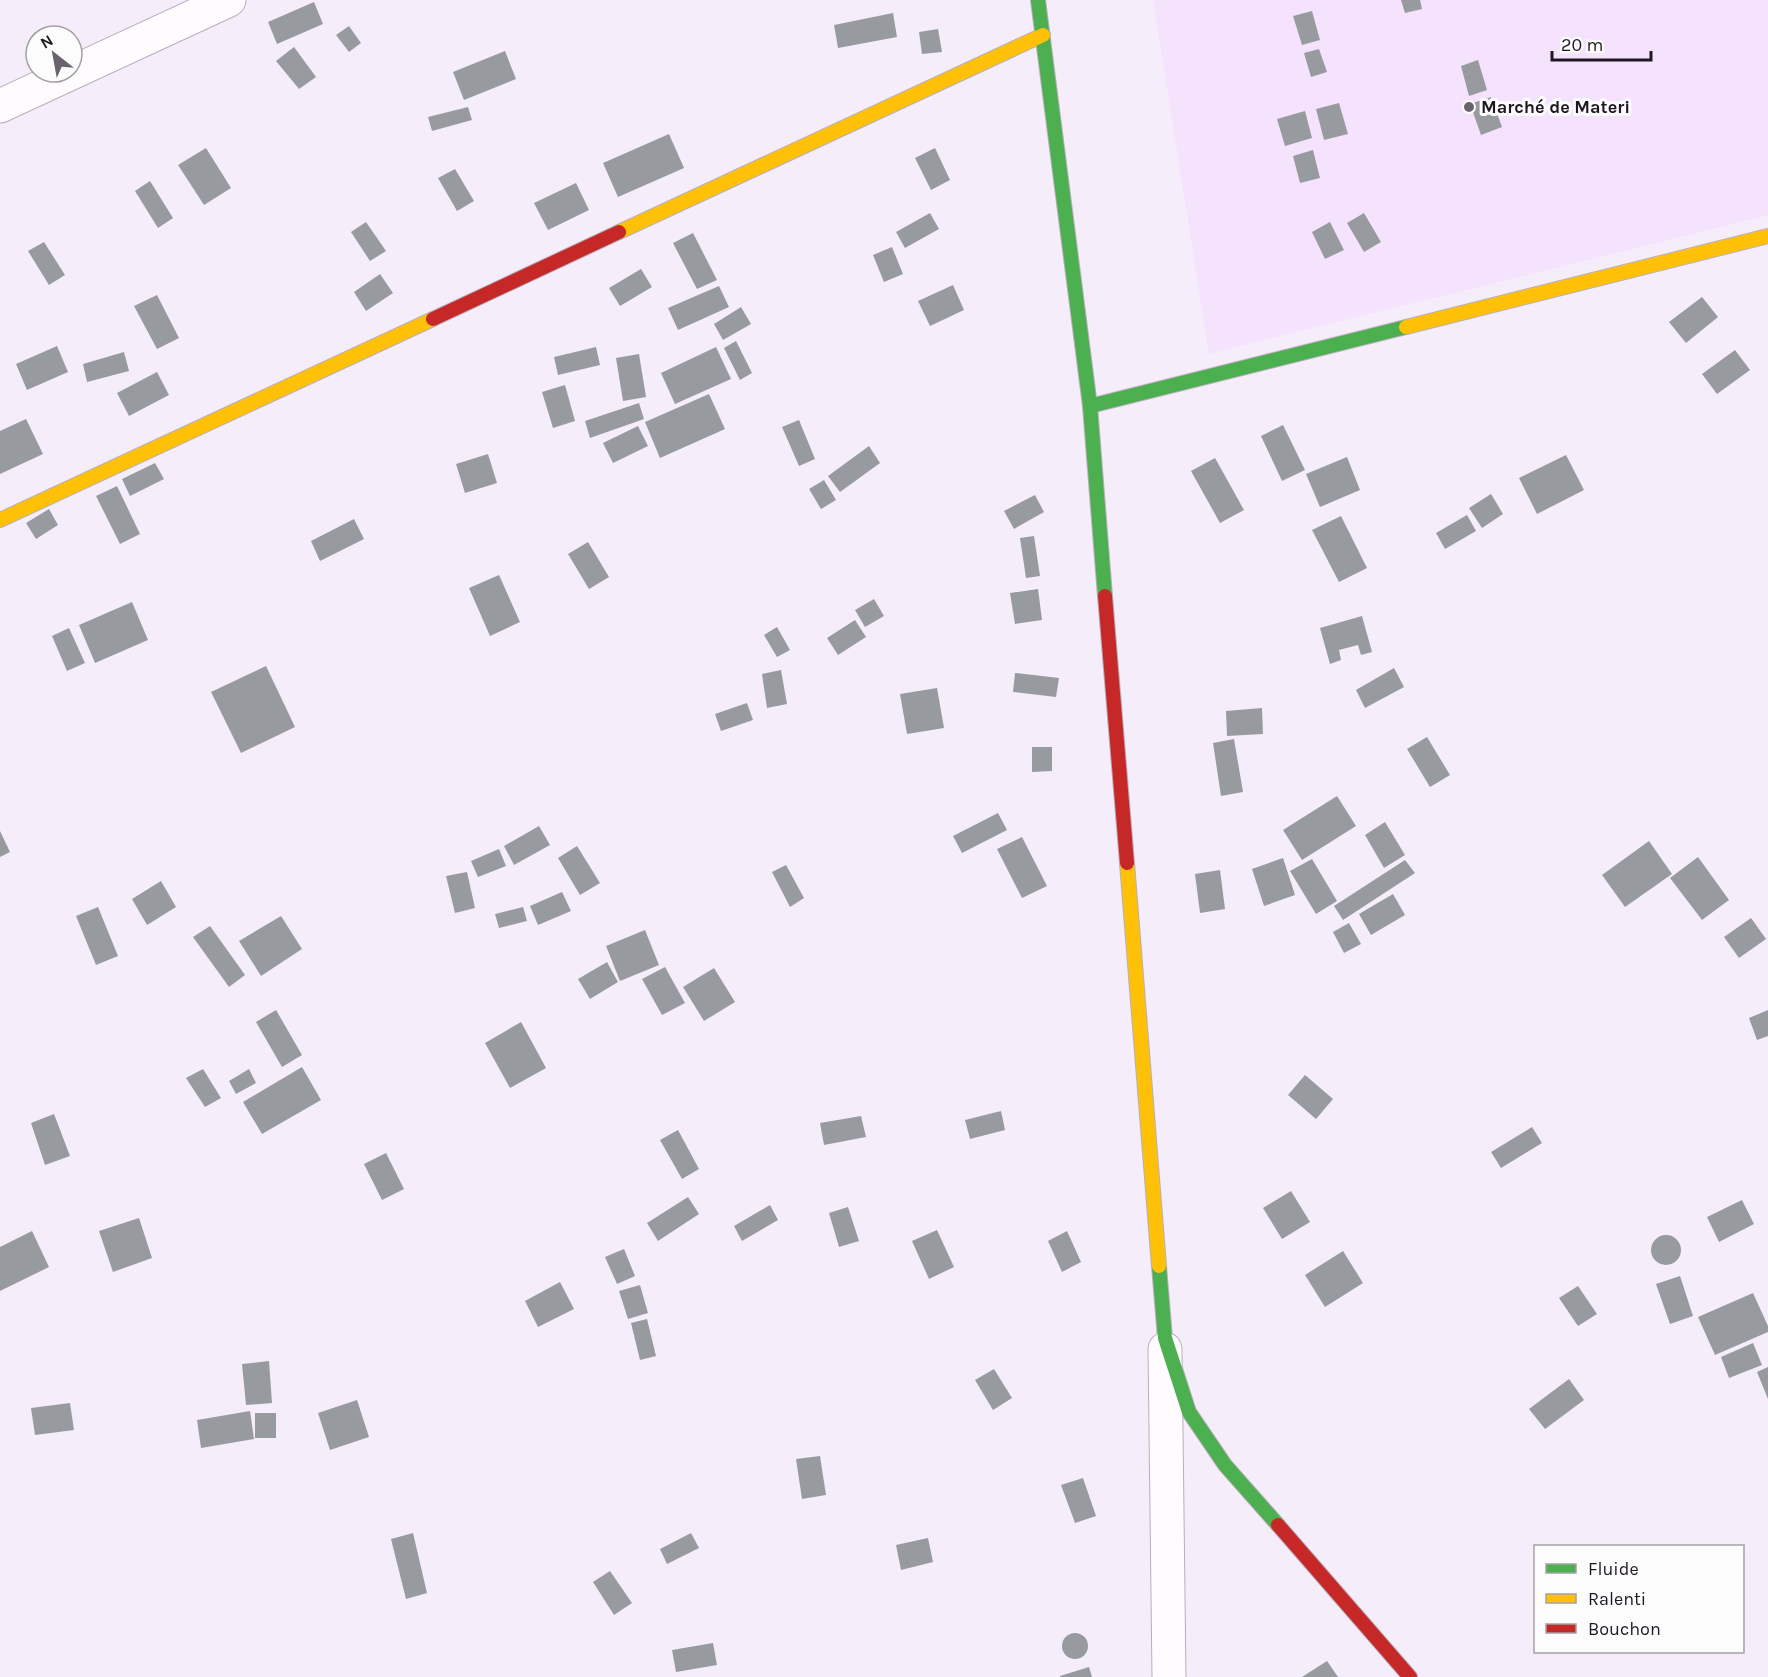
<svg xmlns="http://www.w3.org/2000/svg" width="1768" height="1677" font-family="Karla,sans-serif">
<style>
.built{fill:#f5e3fd}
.building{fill:#979b9f}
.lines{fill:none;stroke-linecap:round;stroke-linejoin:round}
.street-casing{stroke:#b7afbb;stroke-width:35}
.fast-casing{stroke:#b7afbb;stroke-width:16}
.slow-casing{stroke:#b7afbb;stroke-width:16}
.jam-casing{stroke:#b7afbb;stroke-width:16}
.street{stroke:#fefcfe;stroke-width:33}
.fast{stroke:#4caf50;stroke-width:14}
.slow{stroke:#ffc107;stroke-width:14}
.jam{stroke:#c62828;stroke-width:14}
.poi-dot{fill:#6a636e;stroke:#fcfcfc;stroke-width:2}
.labels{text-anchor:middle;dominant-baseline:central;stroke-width:6;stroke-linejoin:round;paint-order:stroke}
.poi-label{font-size:18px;font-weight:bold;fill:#1f1822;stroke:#fcfcfc;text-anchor:start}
</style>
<rect width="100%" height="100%" fill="#f6edfa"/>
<path class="built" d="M1153,0H1768V215L1209,354Z"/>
<g class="building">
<path d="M1401,0H1420L1422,9L1405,13Z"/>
<path d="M314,2L323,24L277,44L268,22Z"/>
<path d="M1312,11L1320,40L1302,45L1293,16Z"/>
<path d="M893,13L897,37L838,48L834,25Z"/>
<path d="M349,26L361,43L349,52L336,35Z"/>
<path d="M938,29L942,52L922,54L919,32Z"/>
<path d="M294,47L316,77L299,89L276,61Z"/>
<path d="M1319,49L1327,72L1311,77L1304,53Z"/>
<path d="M505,51L516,79L464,100L453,72Z"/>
<path d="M1478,60L1487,90L1469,96L1461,66Z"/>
<path d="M1491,97L1502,127L1481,135L1470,104Z"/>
<path d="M1339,103L1348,134L1324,140L1316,109Z"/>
<path d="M468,107L472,120L432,131L428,117Z"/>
<path d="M1305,111L1312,138L1285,146L1277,119Z"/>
<path d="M669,134L684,168L618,197L603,163Z"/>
<path d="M206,148L231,188L204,205L178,165Z"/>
<path d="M935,148L950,180L931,190L915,158Z"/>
<path d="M1313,150L1320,178L1300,183L1293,156Z"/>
<path d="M455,169L474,201L457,211L438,178Z"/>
<path d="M150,181L173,218L158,228L135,191Z"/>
<path d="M576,183L589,210L548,230L534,203Z"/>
<path d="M930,213L939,229L905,248L896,232Z"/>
<path d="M1364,213L1381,242L1364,252L1347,223Z"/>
<path d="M366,222L386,251L370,261L351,232Z"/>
<path d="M1330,222L1344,250L1325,259L1312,232Z"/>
<path d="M693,233L717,280L697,289L673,243Z"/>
<path d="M44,242L65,275L49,285L28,251Z"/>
<path d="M892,247L903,274L884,282L873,255Z"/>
<path d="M641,269L652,287L620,306L609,288Z"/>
<path d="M380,274L393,293L366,311L354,292Z"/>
<path d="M953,285L964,310L930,326L918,301Z"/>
<path d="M719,286L729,307L678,330L668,308Z"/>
<path d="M157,295L179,338L157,349L134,306Z"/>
<path d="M1702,297L1718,317L1686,343L1669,322Z"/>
<path d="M741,307L751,324L723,340L714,324Z"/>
<path d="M736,341L752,373L740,380L724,348Z"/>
<path d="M57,346L68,372L27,390L16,364Z"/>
<path d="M596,347L600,365L558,375L554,357Z"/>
<path d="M716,347L731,379L675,404L661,373Z"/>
<path d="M1735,350L1750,370L1717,394L1702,374Z"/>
<path d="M124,352L129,371L87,382L83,364Z"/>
<path d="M639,354L646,397L623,401L616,358Z"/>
<path d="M157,372L169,395L129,416L117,393Z"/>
<path d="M565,385L575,421L553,428L542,392Z"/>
<path d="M709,394L725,429L660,458L645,422Z"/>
<path d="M639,403L644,419L590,438L585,421Z"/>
<path d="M26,419L43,454L0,474V431Z"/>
<path d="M799,420L815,459L799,466L782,427Z"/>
<path d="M1283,425L1305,470L1282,481L1261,436Z"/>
<path d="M638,426L648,446L613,463L603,443Z"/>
<path d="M869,446L880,463L840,492L828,476Z"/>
<path d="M488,454L497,483L465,493L456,464Z"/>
<path d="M1566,455L1584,490L1537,514L1519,478Z"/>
<path d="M1347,457L1360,490L1320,507L1306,474Z"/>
<path d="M1215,458L1244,510L1220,523L1191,471Z"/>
<path d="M155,463L164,479L130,496L122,479Z"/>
<path d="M824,480L836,500L821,509L809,489Z"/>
<path d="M117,486L140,534L120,544L96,496Z"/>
<path d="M1491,494L1503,514L1482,528L1469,508Z"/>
<path d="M1035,495L1044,512L1014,529L1004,511Z"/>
<path d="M49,509L58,525L36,539L26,523Z"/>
<path d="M1467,515L1476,531L1445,549L1436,533Z"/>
<path d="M1341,516L1367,568L1339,582L1312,530Z"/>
<path d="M354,519L364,539L320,561L311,541Z"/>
<path d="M1034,536L1040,576L1026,578L1020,538Z"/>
<path d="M588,542L609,577L589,589L568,554Z"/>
<path d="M499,575L520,622L490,636L469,588Z"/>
<path d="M1038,589L1042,620L1015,624L1010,593Z"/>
<path d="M874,599L884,616L865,627L855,610Z"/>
<path d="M132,602L148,640L95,663L79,625Z"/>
<path d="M1362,616L1372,652L1361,655L1358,645L1339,650L1341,660L1330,664L1320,628Z"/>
<path d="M855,620L866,637L838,655L827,638Z"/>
<path d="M777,627L790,650L777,657L764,635Z"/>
<path d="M69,628L85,663L67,671L52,636Z"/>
<path d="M266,666L295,727L241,753L211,692Z"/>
<path d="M1394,668L1404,687L1365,708L1356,690Z"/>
<path d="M781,670L787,704L767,708L762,674Z"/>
<path d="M1015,673L1059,678L1056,697L1013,692Z"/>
<path d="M937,688L944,728L907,734L900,694Z"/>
<path d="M747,703L753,720L721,731L715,714Z"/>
<path d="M1262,708L1263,734L1227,736L1226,711Z"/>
<path d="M1427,737L1450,775L1430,787L1407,749Z"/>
<path d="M1234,739L1243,792L1221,796L1213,743Z"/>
<path d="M1032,747H1052V771L1032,772Z"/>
<path d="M1337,796L1356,826L1302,860L1283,830Z"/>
<path d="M998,813L1007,830L962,853L953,836Z"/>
<path d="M1385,822L1405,855L1384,868L1365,835Z"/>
<path d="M539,826L550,845L514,865L504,846Z"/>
<path d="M0,831L10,852L0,857Z"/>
<path d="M1022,837L1047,886L1022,898L997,849Z"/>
<path d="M1649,841L1672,874L1625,907L1602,875Z"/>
<path d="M577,846L600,883L580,895L558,858Z"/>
<path d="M499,849L506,866L478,877L471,861Z"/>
<path d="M1698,857L1729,900L1702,920L1670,878Z"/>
<path d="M1283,858L1295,895L1264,906L1252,869Z"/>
<path d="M1312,859L1337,901L1316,914L1290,871Z"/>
<path d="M1405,860L1415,873L1343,920L1334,906Z"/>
<path d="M786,865L804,898L790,907L772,872Z"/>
<path d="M1220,870L1225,909L1200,913L1195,874Z"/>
<path d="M467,872L475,908L455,913L446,876Z"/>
<path d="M161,881L176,907L147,925L132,899Z"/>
<path d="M562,892L571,911L538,925L530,906Z"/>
<path d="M1393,894L1405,915L1371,935L1359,914Z"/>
<path d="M98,907L118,956L96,965L76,916Z"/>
<path d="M523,907L527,921L499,928L495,914Z"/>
<path d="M281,916L302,949L261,976L239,941Z"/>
<path d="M1751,918L1766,939L1739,958L1724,937Z"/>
<path d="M1349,923L1361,944L1344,953L1333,932Z"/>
<path d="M210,926L245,975L229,987L193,937Z"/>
<path d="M645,930L659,965L620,981L606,946Z"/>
<path d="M607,962L618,982L590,999L578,979Z"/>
<path d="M665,967L685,1003L662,1015L642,979Z"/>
<path d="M714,968L735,1002L704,1021L683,987Z"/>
<path d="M276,1010L302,1055L282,1067L256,1022Z"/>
<path d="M1768,1010V1036L1757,1040L1749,1018Z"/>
<path d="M521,1022L546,1068L510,1088L485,1043Z"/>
<path d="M302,1067L321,1100L262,1134L243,1102Z"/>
<path d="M203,1069L221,1098L205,1107L186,1078Z"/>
<path d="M249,1069L256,1083L236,1094L229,1081Z"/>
<path d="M1305,1075L1333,1099L1316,1119L1288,1095Z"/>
<path d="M1001,1111L1005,1130L970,1139L965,1120Z"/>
<path d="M54,1114L70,1156L45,1165L31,1123Z"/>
<path d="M861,1116L866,1137L824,1145L820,1123Z"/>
<path d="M1532,1127L1542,1143L1501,1168L1491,1152Z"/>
<path d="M678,1130L699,1169L682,1179L660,1140Z"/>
<path d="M386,1153L404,1189L382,1200L364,1164Z"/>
<path d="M1291,1191L1310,1222L1282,1239L1263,1208Z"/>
<path d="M688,1197L699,1214L658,1241L647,1223Z"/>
<path d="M1742,1200L1754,1224L1719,1242L1707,1217Z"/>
<path d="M770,1205L778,1220L742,1241L734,1226Z"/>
<path d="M848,1207L859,1241L839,1247L829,1213Z"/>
<path d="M139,1218L152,1258L113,1272L99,1231Z"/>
<path d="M937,1230L954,1267L929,1279L912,1241Z"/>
<path d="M32,1231L49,1267L0,1291V1247Z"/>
<path d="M1067,1231L1081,1262L1062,1272L1048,1241Z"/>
<circle cx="1666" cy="1250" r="15"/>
<path d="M624,1249L635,1276L617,1284L605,1257Z"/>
<path d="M1343,1251L1363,1283L1325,1307L1305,1275Z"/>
<path d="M1680,1276L1693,1316L1670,1324L1656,1284Z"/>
<path d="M560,1282L574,1309L538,1327L525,1301Z"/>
<path d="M640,1285L648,1313L628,1319L619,1291Z"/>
<path d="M1578,1286L1597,1314L1578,1326L1559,1298Z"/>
<path d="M1753,1293L1768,1326V1332L1715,1355L1698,1317Z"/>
<path d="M647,1319L656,1356L640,1360L631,1323Z"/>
<path d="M1753,1343L1762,1365L1729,1378L1721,1357Z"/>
<path d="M269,1361L272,1403L246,1405L242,1364Z"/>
<path d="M1768,1367V1399L1757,1372Z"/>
<path d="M994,1369L1012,1398L993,1410L975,1380Z"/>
<path d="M1569,1379L1584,1400L1545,1429L1529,1409Z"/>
<path d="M357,1400L369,1437L330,1450L318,1413Z"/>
<path d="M70,1403L74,1430L35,1435L31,1408Z"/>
<path d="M250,1411L254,1439L201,1448L197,1420Z"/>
<rect x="255" y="1413" width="21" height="25"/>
<path d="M820,1456L826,1495L802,1499L796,1459Z"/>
<path d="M1083,1478L1096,1516L1075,1523L1061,1485Z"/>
<path d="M413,1533L427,1593L406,1599L391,1539Z"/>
<path d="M691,1533L699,1548L667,1564L660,1549Z"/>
<path d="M928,1538L933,1562L901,1570L896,1545Z"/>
<path d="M610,1571L632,1603L614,1615L593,1582Z"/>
<circle cx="1075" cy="1646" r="13"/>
<path d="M713,1643L717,1665L676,1672L672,1650Z"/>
<path d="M1327,1661L1338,1677H1302Z"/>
<path d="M1089,1667L1092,1677H1060V1676Z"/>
</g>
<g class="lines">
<defs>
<g id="street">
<path d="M0,106L229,0"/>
<path d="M1165,1349L1169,1677"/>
</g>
<g id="fast">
<path d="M1038,0L1090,406L1105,596"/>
<path d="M1090,406L1406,327"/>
<path d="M1159,1266L1165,1338L1189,1412L1225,1465L1278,1525"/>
</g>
<g id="slow">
<path d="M619,232L1043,35"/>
<path d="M1406,327L1768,236"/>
<path d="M0,520L433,319"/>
<path d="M1127,863L1159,1266"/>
</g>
<g id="jam">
<path d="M433,319L619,232"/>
<path d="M1105,596L1127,863"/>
<path d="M1278,1525L1410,1677"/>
</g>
</defs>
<use href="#street" class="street-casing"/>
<use href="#fast" class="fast-casing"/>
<use href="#slow" class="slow-casing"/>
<use href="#jam" class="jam-casing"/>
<use href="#street" class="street"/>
<use href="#fast" class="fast"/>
<use href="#slow" class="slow"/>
<use href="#jam" class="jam"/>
</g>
<circle class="poi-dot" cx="1469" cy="107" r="6"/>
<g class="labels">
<g class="poi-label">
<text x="1481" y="107">Marché de Materi</text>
</g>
</g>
<rect x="1534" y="1545" width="210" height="108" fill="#fcfcfc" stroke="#a4a1a5" stroke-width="1.5"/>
<rect x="1546" y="1564" width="30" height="9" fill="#4caf50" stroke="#a4a1a5" stroke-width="1.5"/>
<text x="1588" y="1575" font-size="18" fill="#1f1822">Fluide</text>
<rect x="1546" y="1594" width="30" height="9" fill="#ffc107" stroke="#a4a1a5" stroke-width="1.5"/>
<text x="1588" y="1605" font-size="18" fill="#1f1822">Ralenti</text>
<rect x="1546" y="1624" width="30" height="9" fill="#c62828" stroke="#a4a1a5" stroke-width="1.5"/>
<text x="1588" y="1635" font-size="18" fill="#1f1822">Bouchon</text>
<g transform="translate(54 54) rotate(329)"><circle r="28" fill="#fcfcfc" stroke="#a4a1a5" stroke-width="1.5"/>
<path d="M0-4.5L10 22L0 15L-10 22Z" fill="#6a636e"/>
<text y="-9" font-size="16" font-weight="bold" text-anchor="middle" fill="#1f1822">N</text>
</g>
<path d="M1552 51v9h99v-9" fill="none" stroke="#1f1822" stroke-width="3"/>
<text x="1561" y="51" font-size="18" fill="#1f1822" stroke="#fcfcfc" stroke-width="4.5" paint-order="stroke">20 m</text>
</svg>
